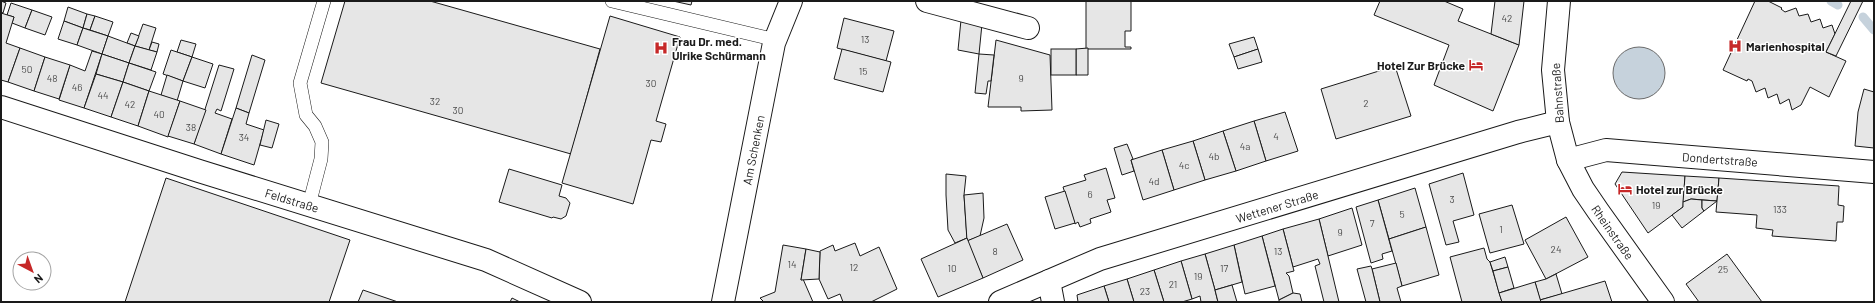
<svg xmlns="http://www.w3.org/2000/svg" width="1875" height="303" font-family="Barlow,sans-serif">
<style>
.water{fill:#c6d2dc;stroke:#6a6a6a}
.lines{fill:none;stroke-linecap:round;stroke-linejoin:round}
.stream{stroke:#c6d2dc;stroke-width:9}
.building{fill:#e6e6e6;stroke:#1a1a1a}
.lane-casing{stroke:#1a1a1a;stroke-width:14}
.street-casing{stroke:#1a1a1a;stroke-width:24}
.secondary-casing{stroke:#1a1a1a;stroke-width:24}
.lane{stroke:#fff;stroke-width:13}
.street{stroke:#fff;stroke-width:22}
.secondary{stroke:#fff;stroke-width:22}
.labels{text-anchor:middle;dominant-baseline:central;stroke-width:3;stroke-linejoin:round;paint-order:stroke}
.number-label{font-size:10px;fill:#4d4d4d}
.poi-label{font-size:12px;font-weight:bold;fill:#1a1a1a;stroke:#fff;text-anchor:start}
.street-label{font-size:12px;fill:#1a1a1a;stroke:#fff}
</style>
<rect width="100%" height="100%" fill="#fff"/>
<circle class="water" cx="1639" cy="73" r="26"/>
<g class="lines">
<g class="stream">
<path d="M1831,1L1838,5"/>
<path d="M1863,17L1874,30"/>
</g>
</g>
<g class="building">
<path d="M1,1L6,3L3,13L1,12Z"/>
<path d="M345,1H430L600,49L571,154L321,83Z"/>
<path d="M673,1H692L691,5Z"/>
<path d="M1086,1H1131V31H1125V47H1131V49H1086Z"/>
<path d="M1380,1H1444L1463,9L1458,21L1519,45L1493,111L1434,85L1449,45L1374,15Z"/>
<path d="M1495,1H1524L1519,45L1491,34Z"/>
<path d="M1755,1H1768L1782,8L1781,9L1785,12L1796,8L1799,16L1808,14L1811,22L1820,19L1823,28L1832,25L1835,34L1826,52L1846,61L1829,97L1810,87L1801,105L1792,110L1789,99L1780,104L1777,94L1768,98L1765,88L1756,92L1752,81L1748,79L1747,81L1723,70Z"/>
<path d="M1851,1H1863L1836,56L1826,52Z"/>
<path d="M11,3L32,10L25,28L12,23L14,17L7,15Z"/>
<path d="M68,7L87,14L83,28L64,21Z"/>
<path d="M32,10L52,17L45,35L25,28Z"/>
<path d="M1,13L14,17L6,43L20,48L8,82L1,80Z"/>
<path d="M87,14L95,16L90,30L83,28Z"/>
<path d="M95,16L113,22L108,36L90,30Z"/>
<path d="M610,16L680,37L656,121L666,124L661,142L651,140L633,204L562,183Z"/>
<path d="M844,18L894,31L886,61L837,48Z"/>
<path d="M961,20L982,24L979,54L958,50Z"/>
<path d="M64,21L83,28L77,45L58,39Z"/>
<path d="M143,24L156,28L149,50L135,46Z"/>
<path d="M83,28L108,36L102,54L77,45Z"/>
<path d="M131,33L139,36L135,46L127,43Z"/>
<path d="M108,36L135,46L129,63L102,54Z"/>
<path d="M1254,37L1258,49L1234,57L1229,44Z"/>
<path d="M181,40L196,44L192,57L177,52Z"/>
<path d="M996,40L1050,55L1052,110L1021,111V107H988Z"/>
<path d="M152,42L159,44L157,52L149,50Z"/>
<path d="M135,46L157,52L151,70L129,63Z"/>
<path d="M20,48L45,57L34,91L8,82Z"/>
<path d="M1088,48V75H1076V49Z"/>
<path d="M842,49L891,62L883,92L834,79Z"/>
<rect x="1051" y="49" width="25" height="26"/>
<path d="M1258,49L1262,62L1238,69L1234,57Z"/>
<path d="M171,50L192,57L183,81L163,74Z"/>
<path d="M92,51L102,54L84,108L59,100L70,65L85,71Z"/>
<path d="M102,54L129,63L123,82L96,74Z"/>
<path d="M979,54L994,55L991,81H988L986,94L975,93Z"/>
<path d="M252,55L265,60L249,113L236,108Z"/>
<path d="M45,57L70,65L59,99L34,91Z"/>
<path d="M192,57L213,64L205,88L183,81Z"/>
<path d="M129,63L156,72L149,91L123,82Z"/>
<path d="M219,65L234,69L221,111L217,109L215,113L232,119L221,154L194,144Z"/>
<path d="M1395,66L1411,116L1336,139L1321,89Z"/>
<path d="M96,74L123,82L111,117L84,108Z"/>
<path d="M167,75L183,81L177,101L161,95Z"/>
<path d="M123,82L149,91L138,126L111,117Z"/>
<path d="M1864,89L1874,92V148L1855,146L1858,112Z"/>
<path d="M149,91L180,101L168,137L138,126Z"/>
<path d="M180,101L206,110L194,144L168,136Z"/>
<path d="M236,108L249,113L246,124L264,130L254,165L221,154Z"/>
<path d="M1285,112L1298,151L1266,161L1254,121Z"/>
<path d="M266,120L279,124L272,148L260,145Z"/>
<path d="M1254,121L1266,161L1236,171L1223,131Z"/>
<path d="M1223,131L1236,171L1205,180L1193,141Z"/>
<path d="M1193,141L1205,180L1174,190L1162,150Z"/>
<path d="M1127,144L1133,159L1131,160L1134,171L1122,175L1114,148Z"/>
<path d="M1162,150L1174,190L1143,200L1131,160Z"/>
<path d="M1106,168L1115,198L1107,200L1111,212L1090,219L1091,223L1080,227L1078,222L1075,224L1063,187L1086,180L1084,175Z"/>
<path d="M509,169L562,185L559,196L566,198L570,203L566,216L561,219L553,217L552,218L499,202Z"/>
<path d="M1622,172L1685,176L1683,207L1648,233L1615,184Z"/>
<path d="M1463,173L1474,215L1453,221L1459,242L1446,245L1429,184Z"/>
<path d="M946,174L966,176L964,195L967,238L955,243L948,230L946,195Z"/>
<path d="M1685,176L1719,178L1717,201L1691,199L1683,202Z"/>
<path d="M166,178L350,240L329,302H125Z"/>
<path d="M1719,178L1839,186L1838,205L1844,206L1843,222H1837L1836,241L1772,236L1773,230L1756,228L1757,215L1716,212Z"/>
<path d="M1415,188L1426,227L1389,239L1378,200Z"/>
<path d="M1065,191L1075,223L1055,229L1045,197Z"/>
<path d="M983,193L984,218L980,236L967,241L964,195Z"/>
<path d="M1691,199L1702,200V208L1704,211L1682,228L1672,215L1683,207V202Z"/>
<path d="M1378,200L1392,251L1382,254L1383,259L1371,263L1356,207Z"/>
<path d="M1702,200L1717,201L1704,211L1702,208Z"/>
<path d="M1512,205L1524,244L1490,253L1479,214Z"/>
<path d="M1352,208L1362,245L1328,256L1319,219Z"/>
<path d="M1566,217L1588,257L1546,279L1525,240Z"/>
<path d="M1319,219L1328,256L1339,302H1324L1315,266L1320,264L1318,259L1293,267L1283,229Z"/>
<path d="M1007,224L1023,260L983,278L967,241Z"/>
<path d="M1426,227L1439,275L1402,286L1389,239Z"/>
<path d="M1283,229L1294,271L1286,273L1289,276L1293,293L1279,300L1262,236Z"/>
<path d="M1262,236L1275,286L1245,294L1234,245Z"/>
<path d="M967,238L983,278L938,297L921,259Z"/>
<path d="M855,243L860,256L879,247L897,289L871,302H843L840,294L828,299L819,279L820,251L833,245L835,251Z"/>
<path d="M783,245L806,249L801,280L803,279L813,302H764L760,298L775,292Z"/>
<path d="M1234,245L1242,282L1215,290L1205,254Z"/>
<path d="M1484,248L1487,259L1490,262L1502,302H1462L1450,257Z"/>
<path d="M806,249L820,252L819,279L801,280Z"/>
<path d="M1205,254L1215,290L1218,302H1201L1200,296L1192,299L1181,261Z"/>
<path d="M1727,254L1762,302H1699L1686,284Z"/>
<path d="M1505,257L1508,267L1493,271L1490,262Z"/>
<path d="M1181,261L1192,299L1182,302H1164L1154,270Z"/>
<path d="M1396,263L1402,286L1397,288L1401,302H1380L1372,269Z"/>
<path d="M1371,266L1372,269L1380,302H1366L1357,269Z"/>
<path d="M1508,267L1514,288L1499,293L1493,271Z"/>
<path d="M1154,270L1164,302H1134L1127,279Z"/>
<path d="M1556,274L1562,294L1540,300L1535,282L1546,279Z"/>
<path d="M1127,279L1134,302H1109L1104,286Z"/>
<path d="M1605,281L1612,302H1541L1540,300Z"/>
<path d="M1535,282L1541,302H1502L1499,293Z"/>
<path d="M1232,285L1237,302H1218L1215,290Z"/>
<path d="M1104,286L1109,302H1078L1077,295Z"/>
<path d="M363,290L398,302H358Z"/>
<path d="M1293,293L1300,294L1302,302H1279V300Z"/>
<path d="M512,298L520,302H510Z"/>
</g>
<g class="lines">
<defs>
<g id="lane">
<path d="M612,1L776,40"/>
<path d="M309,205L321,159L322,142L315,126L306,115L300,83L324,1"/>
</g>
<g id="street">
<path d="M927,1L1028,28"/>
<path d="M1,107L199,171L486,260L580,302"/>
<path d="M1568,160L1606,150L1874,172"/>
<path d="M1049,281L1053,302"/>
<path d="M723,302L774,43L791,1"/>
<path d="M1000,302L1100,259L1518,132L1558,122"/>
</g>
<path id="secondary" d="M1559,1L1553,70L1558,122L1568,160L1583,189L1598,211L1663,302"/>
</defs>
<use href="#lane" class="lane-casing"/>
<use href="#street" class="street-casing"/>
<use href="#secondary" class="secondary-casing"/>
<use href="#lane" class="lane"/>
<use href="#street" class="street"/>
<use href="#secondary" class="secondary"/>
</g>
<defs>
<symbol id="hospital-bare" viewBox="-9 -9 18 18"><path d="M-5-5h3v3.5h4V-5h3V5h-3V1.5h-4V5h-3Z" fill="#c62828" stroke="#fff" stroke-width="2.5" paint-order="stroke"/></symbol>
<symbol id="hotel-bare" viewBox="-9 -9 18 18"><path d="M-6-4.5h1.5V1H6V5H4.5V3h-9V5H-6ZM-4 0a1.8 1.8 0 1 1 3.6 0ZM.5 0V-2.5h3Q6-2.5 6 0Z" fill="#c62828" stroke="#fff" stroke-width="2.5" paint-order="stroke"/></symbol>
</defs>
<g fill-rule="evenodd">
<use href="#hospital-bare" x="1725" y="36" width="20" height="20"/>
<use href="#hospital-bare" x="651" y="38" width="20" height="20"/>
<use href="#hotel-bare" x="1466" y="55" width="20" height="20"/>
<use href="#hotel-bare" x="1615" y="179" width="20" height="20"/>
</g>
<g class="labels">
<g class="number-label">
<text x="1507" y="18">42</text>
<text x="865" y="39">13</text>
<text x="27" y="69">50</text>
<text x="863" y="71">15</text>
<text x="52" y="78">48</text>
<text x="1021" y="78">9</text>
<text x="651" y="83">30</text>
<text x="77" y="87">46</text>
<text x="103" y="95">44</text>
<text x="435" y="101">32</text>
<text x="1366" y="103">2</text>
<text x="130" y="104">42</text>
<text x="458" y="110">30</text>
<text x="159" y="114">40</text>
<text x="191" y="127">38</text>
<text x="1276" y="136">4</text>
<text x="244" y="137">34</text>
<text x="1245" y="146">4a</text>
<text x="1214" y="156">4b</text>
<text x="1184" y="165">4c</text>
<text x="1154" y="181">4d</text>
<text x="1090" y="194">6</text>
<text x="1452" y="199">3</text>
<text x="1656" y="205">19</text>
<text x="1780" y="209">133</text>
<text x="1402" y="214">5</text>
<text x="1372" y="223">7</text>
<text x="1501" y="229">1</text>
<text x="1340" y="232">9</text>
<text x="1556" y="249">24</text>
<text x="995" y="251">8</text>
<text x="1278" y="251">13</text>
<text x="792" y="264">14</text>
<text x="854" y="267">12</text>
<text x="952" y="268">10</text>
<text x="1224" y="268">17</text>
<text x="1723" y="269">25</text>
<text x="1198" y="276">19</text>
<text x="1173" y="284">21</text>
<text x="1145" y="291">23</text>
</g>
<g class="poi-label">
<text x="672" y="41">Frau Dr. med.<tspan x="672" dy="14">Ulrike Schürmann</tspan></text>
<text x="1746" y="46">Marienhospital</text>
<text x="1465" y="65" text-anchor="end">Hotel Zur Brücke</text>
<text x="1636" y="189">Hotel zur Brücke</text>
</g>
<g class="street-label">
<text transform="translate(1557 93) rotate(-94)">Bahnstraße</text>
<text transform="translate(753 150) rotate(-79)">Am Schenken</text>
<text transform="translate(1720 159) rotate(4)">Dondertstraße</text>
<text transform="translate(292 200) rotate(17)">Feldstraße</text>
<text transform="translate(1277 206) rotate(-17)">Wettener Straße</text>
<text transform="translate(1613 232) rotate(55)">Rheinstraße</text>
</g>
</g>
<rect width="1875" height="303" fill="none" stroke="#1a1a1a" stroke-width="4"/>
<g transform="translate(32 271) rotate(139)"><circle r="19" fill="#ffffff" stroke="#a3a3a3"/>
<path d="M0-3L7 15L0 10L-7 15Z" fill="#c62828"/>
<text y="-6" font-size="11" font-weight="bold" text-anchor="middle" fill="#1a1a1a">N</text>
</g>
</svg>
